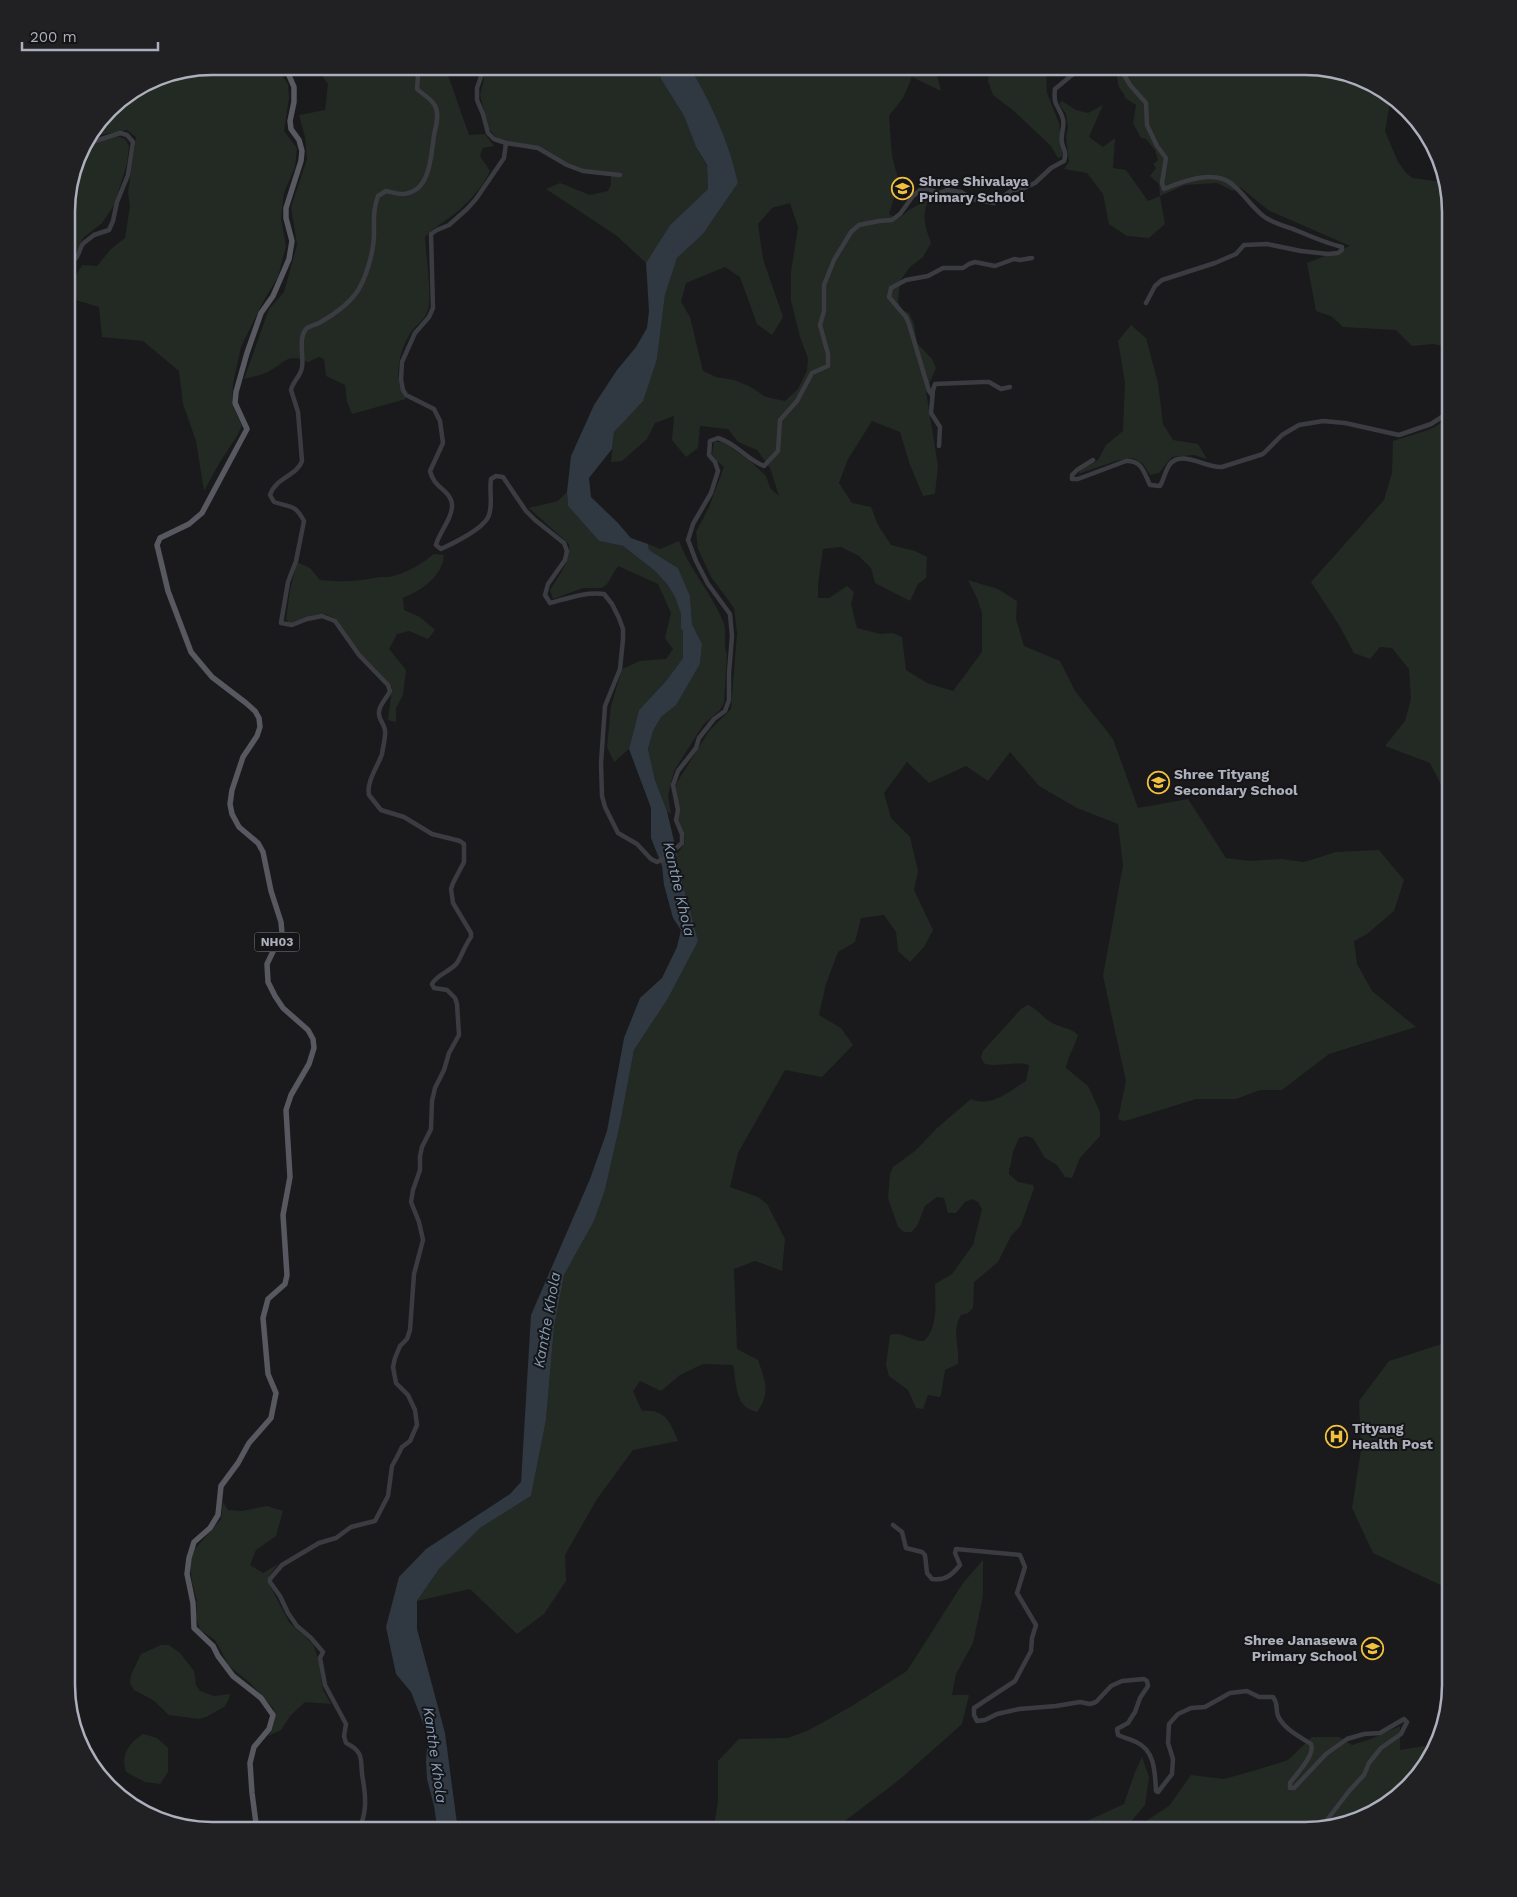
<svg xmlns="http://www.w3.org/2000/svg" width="1517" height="1897" font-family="'Work Sans',sans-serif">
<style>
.green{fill:#222a23;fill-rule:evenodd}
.water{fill:#303841}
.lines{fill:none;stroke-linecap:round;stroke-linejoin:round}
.minor{stroke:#3b3c41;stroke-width:4.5}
.major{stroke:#575860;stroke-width:5.5}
.labels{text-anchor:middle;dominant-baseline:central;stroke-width:4;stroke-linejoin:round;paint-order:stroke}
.shield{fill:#151517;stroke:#7f828a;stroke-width:1}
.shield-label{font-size:12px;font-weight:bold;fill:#adb0bc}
.poi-label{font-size:14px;font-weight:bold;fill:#adb0bc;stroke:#151517;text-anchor:start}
.water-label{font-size:15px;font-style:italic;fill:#849cb6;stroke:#151517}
.rim{fill:none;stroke:#adb0bc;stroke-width:2.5}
</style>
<rect width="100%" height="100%" fill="#1a1a1c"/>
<g class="green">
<path d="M212,66H275L288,84L289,98L284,131L297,148L295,167L284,193L281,218L286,246L278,277L264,300L241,347L233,384L232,404L242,426L237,436L220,462L204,491L196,441L183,404L179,371L143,341L102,337L99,307L69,298L72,282L82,265L97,266L111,249L125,238L130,206L128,192L136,137L127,130L89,137L116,103L156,77L183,72L186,79L193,70Z"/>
<path d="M294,66H441L449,78L469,135L485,134L494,146L483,148L480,156L490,171C483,188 462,210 446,220C438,226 432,229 425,237C426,254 432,297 428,310C426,319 414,326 410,334C398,353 393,380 406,399L352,414L347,402L345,385L326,376L324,359L319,357L308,362C287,352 285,363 268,372C261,375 252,377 244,379L269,309L284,292L297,245L291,207L307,159L305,137L299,115L325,110L328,84L321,74L300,71Z"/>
<path d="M483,66H656L661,79L684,116L696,147L707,166L708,189L670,225L646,263L617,236L546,189L560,183L590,195L608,191L611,184V176L583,171L538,149L511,146L496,137L489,129L480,95L484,79Z"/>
<path d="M689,66H938L936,71L941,91L912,77L903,98L889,116L892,156L899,182L889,214L898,219L909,210L929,199C921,215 925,226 931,243L923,257L910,267L900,281L898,302L902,310L909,313L914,324L917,343L932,359L936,368L926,391L938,466L935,494L923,496L910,465L900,432L872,421L848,459L839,483L852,503L871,507L878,525L891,545L915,551L927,557L926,578L918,584L910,601L875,583L871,568L859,556L841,547L823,549L818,584V598H829L847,586L854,592L851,604L857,628L880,634L893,633L902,637L906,670L927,683L953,691L982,652V613L977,598L968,580L998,589L1017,601L1016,619L1024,646L1060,661L1075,691L1113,739L1138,808L1188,799L1226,858L1250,861L1281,859L1304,862L1336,852L1379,850L1404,880L1394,911L1367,934L1354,941L1357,964L1372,991L1416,1027L1329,1054L1282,1090H1260L1236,1099H1196L1132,1119L1123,1121L1118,1119L1126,1081L1103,976L1123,865L1118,824L1077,808L1039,786L1010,752L988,781L966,766L929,783L907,762L884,793L891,818L910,837L918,871L914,890L933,930L924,947L910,962L898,951L896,932L884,915L861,918L855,942L838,952L826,984L819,1015L841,1028L853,1045L822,1077L785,1070L738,1153L730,1187L758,1197L767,1204L785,1239L782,1271L755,1261L734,1269L737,1349L758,1360C765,1380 771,1394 757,1412C734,1407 737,1384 733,1365L703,1364L680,1375L661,1391L640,1381L633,1391L642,1411C666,1409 670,1422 678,1441L633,1450L597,1499L565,1555L566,1581L544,1614L517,1634L470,1589L417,1601L439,1569L480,1528L531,1496L546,1420L554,1327L564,1275L594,1221L605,1190L620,1124L634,1050L667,1000L690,910L676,859L677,854L685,843V837L678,819L676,784L709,731L731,709L737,633L734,608L711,577L698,549L696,532L709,507L724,467L718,462L712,454L714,442H723L749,460L766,476L770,488L779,496L770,468L757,450L738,442L728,429L700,426L698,448L686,457L672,440L674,416L655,423L647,439L622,461L611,462L614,432L626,417L657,359L665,295L677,258L703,234L738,183C730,144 710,100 689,66ZM790,203L798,227L791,272V301L800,337L808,358L807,371L798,389L785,401L766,397L749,386L734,380L716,377L703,371L690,317L681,302L686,283L725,267L740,277L757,324L772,335L783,317L763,259L758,224L772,208Z"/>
<path d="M990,66H1043L1046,71L1047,93L1059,123L1063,156L1058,158L1051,146L1014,111L993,95L988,81Z"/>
<path d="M1113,66L1315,67L1378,86L1391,98L1385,131L1398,162L1407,174L1413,178L1442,182L1451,212V347L1433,344L1412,346L1396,330L1343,327L1331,316L1316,311L1307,263L1350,246L1268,210L1240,187L1233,191L1217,183L1185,185L1160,196L1165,224L1149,238L1127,236L1109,224L1103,194L1087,173L1064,169L1069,162L1066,137L1068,127L1066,114L1059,104L1062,101L1076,110L1088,113L1103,105L1089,137L1103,147L1115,138L1113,168L1126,170L1148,201L1160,196L1159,184L1150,176L1156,168L1153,164L1158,160L1155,150L1146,139L1141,138L1133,123L1136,105L1125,98C1124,92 1121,91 1119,87C1116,79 1119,73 1113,66Z"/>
<path d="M117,136L125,139L129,146L127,164L114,205L102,223L83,238L78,249L67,264V202L81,148Z"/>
<path d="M1131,325L1146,338L1158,383L1163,424L1173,440L1198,444L1207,459L1194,455L1172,457L1159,473L1150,475L1143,464L1133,458L1116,461L1078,474L1081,470L1098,460L1106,445L1123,431L1125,383L1118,341Z"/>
<path d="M1451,417V804L1430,763L1385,746L1405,721L1411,699L1409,669L1392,648L1380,647L1370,659L1354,653L1339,625L1311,582L1384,500L1392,473L1393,441L1431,429Z"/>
<path d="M567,492L568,506L599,541L623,546L655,571L667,584L675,597L681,614V629L683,631V658L666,681L639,710L629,749L614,762L607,747L611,706L622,669L640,661L666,659L673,649L665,638L671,613L658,584L618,566L607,584L602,588H583L553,599L550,590C559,575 571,562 569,544L529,508L558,501Z"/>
<path d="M679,541C690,571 713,594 724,624C727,633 723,645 727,655L724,703L720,710L703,725L674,771L668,795L671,815L667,811L655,780L648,749L653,731L661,717L676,704L700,664L702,644L692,624L690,596L678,568L649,550L648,544L660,549Z"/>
<path d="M434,554L444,555C442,577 422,590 403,598L404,610L420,617L435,630L428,639L409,631L397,634L389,649L406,670L403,695L396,708V722L388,720L392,687L361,655L334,618L325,614L315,615L295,623H289L286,619L290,590L297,562L310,568L320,580C339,582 355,582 374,578C380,576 387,578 393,576C407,573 423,563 434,554Z"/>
<path d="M1028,1005C1038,1009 1043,1018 1052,1023C1061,1028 1070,1027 1078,1035C1075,1046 1067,1058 1066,1068L1088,1086L1100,1112V1136L1080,1158L1072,1178L1065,1177L1057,1165L1045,1158L1033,1138L1026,1136L1019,1138L1013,1152L1010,1168L1009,1167V1174L1018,1182L1033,1185L1034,1188L1021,1225L1011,1236L998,1262L974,1282L973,1308L968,1313L961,1315C951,1331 960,1347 958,1364L945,1370L941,1395L939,1397L928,1395L923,1409L916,1408L908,1390L889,1376L886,1365L890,1335C902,1331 912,1342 924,1341C939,1326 935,1303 935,1284L952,1274L973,1245L982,1209L978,1202L972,1199L965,1202L956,1213H948L944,1198L937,1197L925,1206L917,1226L911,1232H904L898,1227L888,1198L890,1174L893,1167L915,1151L937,1128L971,1099C991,1108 1010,1091 1026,1081L1029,1065C1015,1061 1000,1067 985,1064L981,1058L983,1051L1021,1009Z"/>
<path d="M1451,1341V1590L1373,1553L1352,1508L1361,1450L1359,1401L1389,1361Z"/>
<path d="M223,1502L228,1510L242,1511L267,1506L283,1511L276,1536L256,1550L250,1565L263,1573L278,1564L269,1576L268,1582L289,1622L313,1644L318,1658L323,1690L331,1704L305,1702L291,1715L281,1730L268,1736L274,1721V1709L250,1683L229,1666L215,1640L200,1630L196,1617L197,1601L192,1582L190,1564L194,1550L221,1519Z"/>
<path d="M983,1560V1596L973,1643L956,1674L952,1695H969L962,1724L899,1780L842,1823L835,1831H719L714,1827L718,1801V1761L739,1739L788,1738L809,1730L852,1706L907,1671L963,1583Z"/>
<path d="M161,1645H169L180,1653L194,1671L196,1685L200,1691L214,1696L230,1694L228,1701L224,1707L206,1717L199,1719L169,1715L153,1700L134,1690L130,1683L131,1675L141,1654Z"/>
<path d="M1400,1726V1750L1437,1744L1436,1750L1386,1806L1306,1831H1065L1124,1804L1135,1772L1142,1757L1149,1777L1145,1805L1124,1830L1143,1823L1169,1806L1191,1775L1224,1779L1256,1770L1288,1760L1312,1737H1339L1352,1745L1371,1739Z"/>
<path d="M143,1734L157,1738L168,1748V1772L160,1784L145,1782L126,1772C120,1755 129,1743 143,1734Z"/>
</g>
<path class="water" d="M656,66H689C710,100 730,144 738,183L703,234L677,258L665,295L657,359L643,401L614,432L612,449L589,478L591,497L617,522L631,538L648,544L649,550L678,568L690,596L692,624L702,644L700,664L676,705L661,717L653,731L648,749L655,780L667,811L677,854L676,859L698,941L667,1000L634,1050L620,1124L605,1190L594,1221L564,1275L554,1327L546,1420L531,1496L480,1528L439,1569L417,1601V1629L445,1733L458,1831H436L437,1826L434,1806L427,1779L426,1761L428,1736L411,1692L396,1674L386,1627L399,1577L426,1549L510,1494L521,1482L531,1315L590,1179L607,1131L624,1038L640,998L662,978L677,947L681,930L673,918L664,885L662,866L651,838V808L629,749L639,710L666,681L683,658V631L681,629V614L675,597L667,584L655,571L623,546L599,541L568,506L567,492L571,456L594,405L617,370L636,347L647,328L649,311L646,263L670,225L708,189L707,165L696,147L684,116L661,79Z"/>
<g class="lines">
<g class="minor">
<path d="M482,66L483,71L477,88V100L483,114L488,133L494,139L506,143L538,148L567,165L583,171L620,175"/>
<path d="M1119,66L1130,85L1146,103L1147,125L1157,146L1166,158L1162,183L1164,189C1183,181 1215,169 1233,185C1245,195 1253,209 1266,218C1276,224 1288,227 1298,231C1312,237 1326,243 1342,247V250L1338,253L1328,254L1301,251L1267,244L1244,245L1236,254L1215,263L1162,280L1155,286L1146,303"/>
<path d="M506,143L504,158L476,199L467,209L449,225L437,230L431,234L433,308L429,317L415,333L402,362L401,380L403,390L406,395L434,409L440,421L443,443L430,471C433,487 451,491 452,504C453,518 439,532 436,545L441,549C454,543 485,528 489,515C493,503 489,491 491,479L496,476L503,477L526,511L535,520L564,543L567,551L565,560L548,584L545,595L550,603C569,598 584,592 604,594L612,604L619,618L623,629V639L620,669L605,706L601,763L602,796L605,807L618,833L637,844L651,859L657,862L665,858L682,843V834L676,820L678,810L673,785L678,771L696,748L699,738L714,719L725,711L729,700V673L732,636L730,614L708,584L696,561L688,540L693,524L711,493L718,471L715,462L709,455L710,441L718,438C736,443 746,459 764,466L778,451L780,420L797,401L812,373L828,366V354L820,325L824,311V285L834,260L851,232L859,225L879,221L892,220L900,214L913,196L920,190L928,189L939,193L947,190L961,192L972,199L994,203L1012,190L1022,189L1035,183L1051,168L1064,161C1067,151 1064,152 1062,143C1060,135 1065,127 1063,119C1059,105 1053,107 1055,89L1083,66"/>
<path d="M67,268L77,257L82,245L85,242L94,235L109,230L113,221L117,202L128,175L133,142L127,135L120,133L83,145"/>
<path d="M932,395L929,391L909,324L906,317L889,297L891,288L906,280L928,276L943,268H963L969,264L975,262L995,266L1014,259L1020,260L1032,258"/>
<path d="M939,446L940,427L931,413L933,390L935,384L983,382H989L1001,389L1010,387"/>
<path d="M1093,460L1077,470L1072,475V479H1078L1126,461C1142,460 1144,473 1150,485L1160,486C1164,479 1165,471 1170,464C1182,449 1207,469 1222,467L1263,454L1282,435L1299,425L1323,421L1345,423L1399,435L1431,424L1451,411"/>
<path d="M893,1525L902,1532L906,1548L922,1552L925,1555L927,1573L932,1579C945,1581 952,1575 960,1565L955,1553L956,1549L1020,1555L1025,1567L1017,1593L1036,1625L1032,1638L1031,1651L1015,1681L974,1708V1715L977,1721L985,1720L997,1714L1019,1709L1056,1706L1080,1702L1090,1704L1096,1702L1111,1686L1122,1681L1144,1679L1147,1681L1148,1686L1140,1698L1135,1712L1128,1723L1117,1729L1118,1735C1124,1738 1131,1739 1136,1742C1155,1750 1155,1773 1156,1791L1158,1792L1172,1774L1173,1759L1168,1743L1169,1724L1178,1714L1191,1708L1205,1707L1230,1693L1247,1691L1259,1697H1273C1279,1705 1275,1708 1278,1716C1284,1729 1299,1736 1311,1744C1315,1756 1297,1773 1290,1783V1788H1294L1326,1754L1347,1739L1364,1734L1380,1733L1404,1719L1407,1722L1401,1734L1381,1748L1369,1763L1364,1775L1350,1790L1323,1825"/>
<path d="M358,1831C367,1814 366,1798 363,1780C359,1763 367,1753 346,1743L344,1736L346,1724L325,1685L320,1658L323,1652L311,1638L297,1626L288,1613L280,1596L270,1582V1579L282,1565L319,1543L336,1538L351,1527L375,1521L388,1496L392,1466L397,1457L402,1447L410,1441L417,1425L415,1410L408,1395L396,1383L393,1367L395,1358L400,1346L407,1339L410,1330L414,1274L423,1240L419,1222L411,1202L413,1190L420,1170V1156L422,1147L431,1129L432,1101L435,1088L444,1070L449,1053L459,1035L457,1004L455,998L447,990L434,988L432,984C437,974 450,972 457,963C462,955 465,945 471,937V933L453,903L451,889L453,883L464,862V844L460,841L432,834L404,817L381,810L369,795C366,782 378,766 382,754C383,746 386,737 385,730C384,723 378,719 379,712C379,705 387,698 390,691L388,685L359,655L335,621L322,616L307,619L292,625L281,623L288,582L296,561L304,521C294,503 291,508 274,502L270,495C275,478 297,476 302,461L298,412L291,390C293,381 301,376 302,367C304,356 298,339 306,329C309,326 315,325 319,323C335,314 353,302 361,285C368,271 374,249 374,234C374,220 373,209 378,196L386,191C391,192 397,194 402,194C431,193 431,155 434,135C436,126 439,117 436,108C433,99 423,95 417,89L418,76L410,66"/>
</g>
<path class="major" d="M257,1831L252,1793L250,1763L254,1747L269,1729L273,1715L261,1698L233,1676L218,1656L213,1646L194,1628L193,1603L187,1574L189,1558L194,1542L210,1528L218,1515L221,1486L238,1463L249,1443L271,1418L276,1393L268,1374L263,1318L268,1299L285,1284L287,1275L283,1215L290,1177L286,1110L291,1095L309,1064L314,1048L313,1039L308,1030L283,1008L275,996L268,982L267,964L282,933L281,922L271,891L263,852L258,843L239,827L232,814L230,804L232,790L243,757L257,736L260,727L259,718L255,711L246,703L212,677L191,652L168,591L157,545L160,538L189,524L202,513L247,429L235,403L236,392L247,353L261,313L273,296L289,259L292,241L286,218V208L301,161L302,151L299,140L291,129L290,121L294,102V87L285,66"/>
</g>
<defs>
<symbol id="school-ring" viewBox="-11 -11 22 22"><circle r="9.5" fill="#151517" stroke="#f1c03d" stroke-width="1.5"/><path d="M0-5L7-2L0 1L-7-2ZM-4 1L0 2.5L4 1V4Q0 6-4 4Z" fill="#f1c03d"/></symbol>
<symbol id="hospital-ring" viewBox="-11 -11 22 22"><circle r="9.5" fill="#151517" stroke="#f1c03d" stroke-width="1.5"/><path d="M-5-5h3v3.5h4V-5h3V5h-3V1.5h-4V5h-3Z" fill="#f1c03d"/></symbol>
</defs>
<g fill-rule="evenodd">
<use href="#school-ring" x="890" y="176" width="25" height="25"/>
<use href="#school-ring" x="1146" y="770" width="25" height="25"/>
<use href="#hospital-ring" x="1324" y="1424" width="25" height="25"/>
<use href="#school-ring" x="1360" y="1636" width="25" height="25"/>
</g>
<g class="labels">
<rect class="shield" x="254.5" y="932.5" width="45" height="19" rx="4"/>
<g class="shield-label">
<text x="277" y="942">NH03</text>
</g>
<g class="poi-label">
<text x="919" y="181">Shree Shivalaya<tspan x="919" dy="16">Primary School</tspan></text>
<text x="1174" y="774">Shree Tityang<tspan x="1174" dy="16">Secondary School</tspan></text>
<text x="1352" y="1428">Tityang<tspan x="1352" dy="16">Health Post</tspan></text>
<text x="1357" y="1640" text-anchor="end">Shree Janasewa<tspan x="1357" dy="16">Primary School</tspan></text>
</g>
<g class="water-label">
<text transform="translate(679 889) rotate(77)">Kanthe Khola</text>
<text transform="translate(547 1320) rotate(-80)">Kanthe Khola</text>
<text transform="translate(435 1755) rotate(82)">Kanthe Khola</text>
</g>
</g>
<path d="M0 0H1517V1897H0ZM212 75H1305A137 137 0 0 1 1442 212V1685A137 137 0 0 1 1305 1822H212A137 137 0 0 1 75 1685V212A137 137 0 0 1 212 75Z" fill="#212124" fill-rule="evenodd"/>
<path class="rim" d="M212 75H1305A137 137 0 0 1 1442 212V1685A137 137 0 0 1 1305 1822H212A137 137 0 0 1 75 1685V212A137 137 0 0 1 212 75Z"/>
<path d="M22 42v8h136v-8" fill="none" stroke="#adb0bc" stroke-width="2.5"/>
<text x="30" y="42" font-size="15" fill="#adb0bc" stroke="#151517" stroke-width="4" paint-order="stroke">200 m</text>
</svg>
